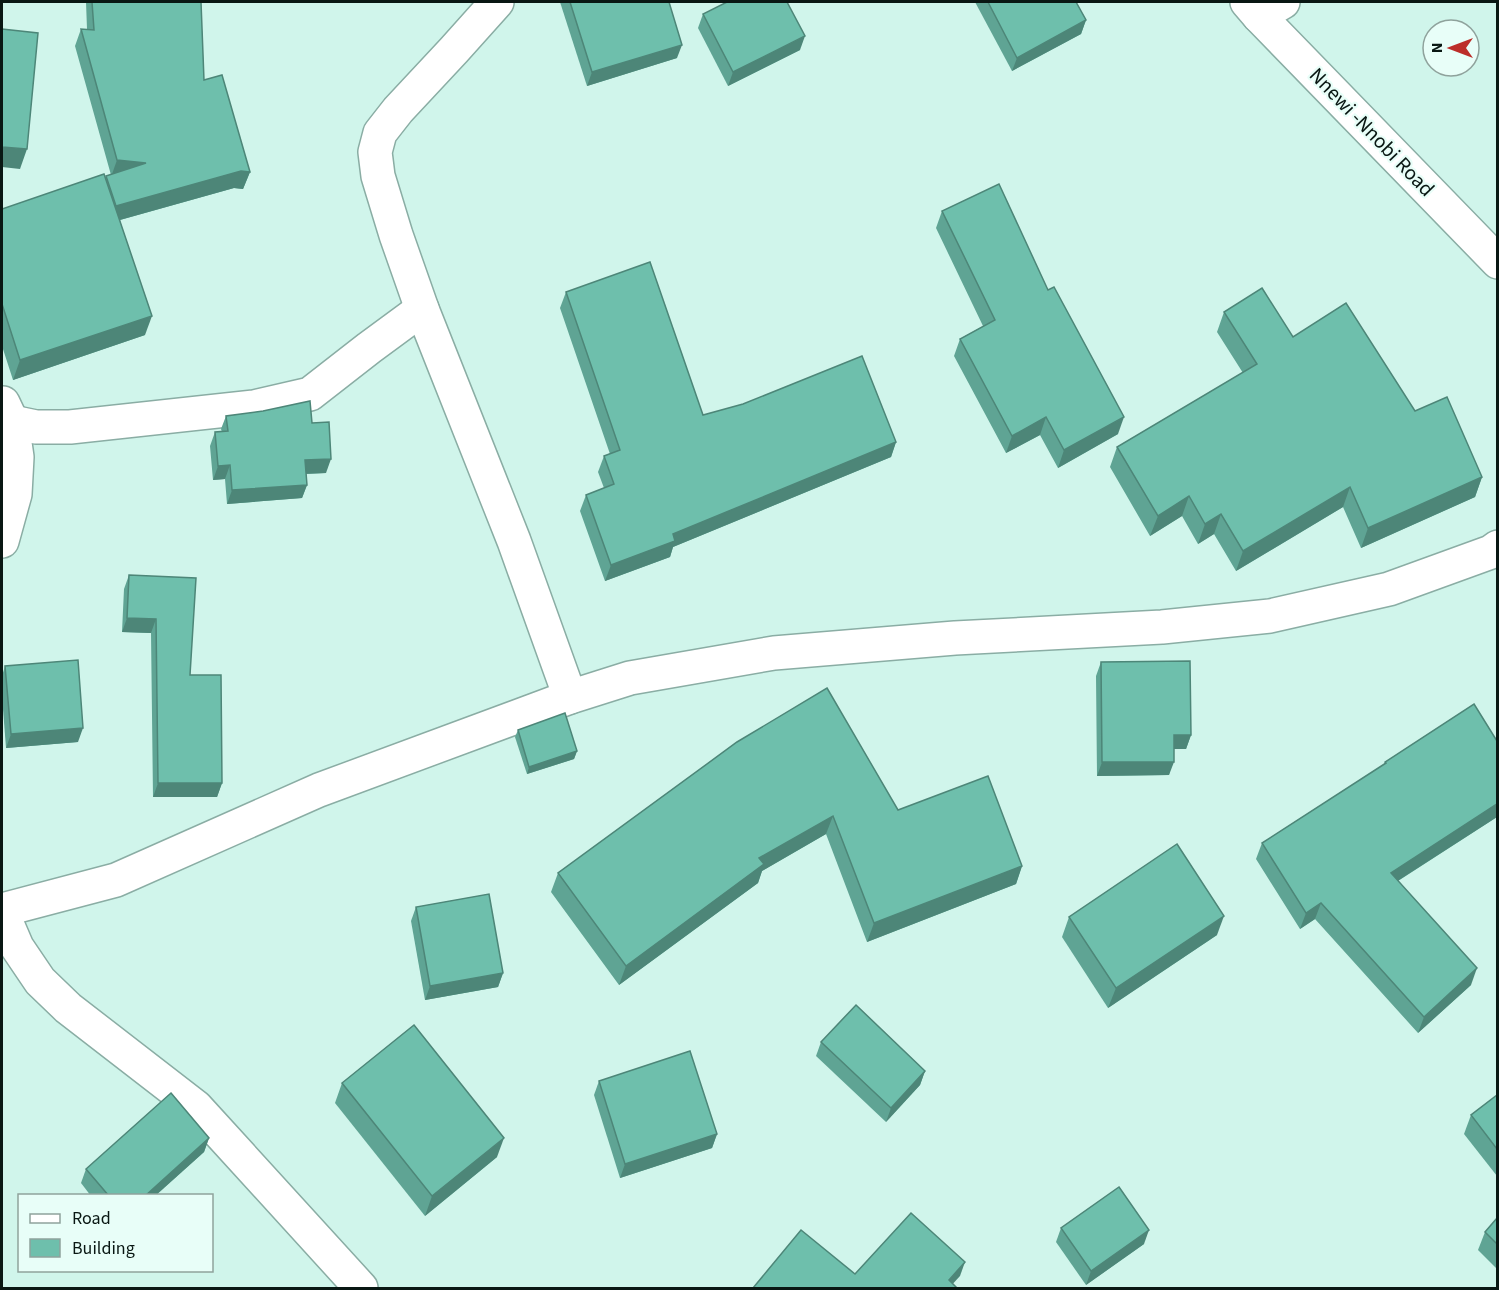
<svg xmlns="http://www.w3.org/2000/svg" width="1499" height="1290" font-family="'Source Sans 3',sans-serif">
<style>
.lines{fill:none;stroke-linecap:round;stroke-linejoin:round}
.minor-casing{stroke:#8aada4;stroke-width:36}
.secondary-casing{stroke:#8aada4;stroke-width:36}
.minor{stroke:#fff;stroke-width:33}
.secondary{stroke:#fff;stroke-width:33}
.wall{fill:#5fa494}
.shaded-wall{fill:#4d8678}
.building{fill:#6ebfac;stroke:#4d8678;stroke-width:1.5}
.labels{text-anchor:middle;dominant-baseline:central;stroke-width:4.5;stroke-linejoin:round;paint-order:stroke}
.street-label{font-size:21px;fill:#091713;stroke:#e8fef8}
</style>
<rect width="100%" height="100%" fill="#d0f5eb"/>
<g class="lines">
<defs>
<g id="minor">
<path d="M497,2L454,50L398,110L380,133L375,152L378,176L396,235L422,309L514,541L570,697"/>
<path d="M1259,16L1283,2"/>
<path d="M12,422L36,427H70L254,407L310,394L369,348L422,309"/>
<path d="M2,541L15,494L17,457L12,422L3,403"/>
<path d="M2,910L116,880L319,790L570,697L630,678L774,653L955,638L1162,627L1270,616L1389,589L1491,552L1498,547"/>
<path d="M2,912L17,947L40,981L68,1008L196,1107L361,1288"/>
</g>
<path id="secondary" d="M1247,2L1259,16L1498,262"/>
</defs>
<use href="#minor" class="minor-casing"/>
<use href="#secondary" class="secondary-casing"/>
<use href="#minor" class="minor"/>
<use href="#secondary" class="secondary"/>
</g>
<g class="wall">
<path d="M86,2H201L204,80L250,172L243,189L234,188L120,220L145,335L13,380L2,346V209L105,178L106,176L111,175L75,46L81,29H87Z"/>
<path d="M560,2H669L677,58L587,86Z"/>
<path d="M975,2H1076L1086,20L1081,34L1012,71Z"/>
<path d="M703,14L800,50L728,86L698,28Z"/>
<path d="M942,211L1048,290L1118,434L1058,468L1040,435L1006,453L954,356L960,339L983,326L936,228Z"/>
<path d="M566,292L703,415L896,442L891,457L673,547L670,557L605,581L580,511L586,495L604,488L598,472L604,456L610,454L560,308Z"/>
<path d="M1224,312L1293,337L1415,411L1482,477L1475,497L1361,548L1343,507L1236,571L1214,534L1198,544L1182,516L1150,536L1110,467L1117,447L1243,373L1217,332Z"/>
<path d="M226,416L312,423L326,473L306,474L307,485L302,498L227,504L225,479L213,480L210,446L215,432H222L221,429Z"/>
<path d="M129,575L190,675L222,783L217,797H153L151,633L122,632L124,589Z"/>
<path d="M1101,662L1191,735L1186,749H1174L1169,775L1097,776L1096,676Z"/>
<path d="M5,666L78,742L6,748L2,696V676Z"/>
<path d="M518,730L577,751L574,759L527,774L515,737Z"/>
<path d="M737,742L898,810L1022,866L1016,884L867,942L826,834L762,871L758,883L619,985L551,892L558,873Z"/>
<path d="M1385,762L1497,817L1398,881L1471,985L1418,1033L1315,919L1300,929L1256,859L1262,843L1384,765Z"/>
<path d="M416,907L503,973L498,987L425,1000L411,921Z"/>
<path d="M1069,917L1217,935L1108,1008L1062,937Z"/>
<path d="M821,1042L925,1071L920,1085L886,1122L816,1056Z"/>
<path d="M599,1081L717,1134L712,1148L620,1178L594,1095Z"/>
<path d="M342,1083L497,1157L425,1216L335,1103Z"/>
<path d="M1497,1095V1176L1464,1134L1471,1115Z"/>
<path d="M209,1138L204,1152L155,1196H91L81,1183L86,1169Z"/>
<path d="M1497,1218V1269L1478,1250L1485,1232Z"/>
<path d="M1061,1228L1144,1244L1086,1285L1056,1242Z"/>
</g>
<g class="shaded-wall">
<path d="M1086,20L1081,34L1012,71L1017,58Z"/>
<path d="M805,36L800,50L728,86L733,72Z"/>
<path d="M682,45L677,58L587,86L592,72Z"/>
<path d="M2,147L27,149L20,169L2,167Z"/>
<path d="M117,160L146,163L111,177Z"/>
<path d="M241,171L250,172L243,189L234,188L109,223L116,206Z"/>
<path d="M152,316L145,335L13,380L20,360Z"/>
<path d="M1046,417L1040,435L1006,453L1012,436Z"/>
<path d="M1124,417L1118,434L1058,468L1064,450Z"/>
<path d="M896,442L891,457L673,547L670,557L605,581L611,565L673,534Z"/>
<path d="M331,459L326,473L300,474L305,460Z"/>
<path d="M230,465L225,479L213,480L218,466Z"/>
<path d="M1482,477L1475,497L1361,548L1368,528Z"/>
<path d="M307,485L302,498L227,504L232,490Z"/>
<path d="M1350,487L1343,507L1236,571L1243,551Z"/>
<path d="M1189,496L1182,516L1150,536L1158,516Z"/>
<path d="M1221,514L1214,534L1198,544L1205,524Z"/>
<path d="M127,618L156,619L151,633L122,632Z"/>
<path d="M83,728L78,742L6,748L11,734Z"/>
<path d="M1174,735H1191L1186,749H1169Z"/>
<path d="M577,751L574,759L527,774L529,767Z"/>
<path d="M1102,762H1174L1169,775L1097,776Z"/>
<path d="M158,783H222L217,797H153Z"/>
<path d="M1497,804V817L1385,889L1391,873Z"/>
<path d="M833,816L826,834L762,871L758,883L619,985L626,966L759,858Z"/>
<path d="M1022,866L1016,884L867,942L874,923Z"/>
<path d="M1321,903L1315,919L1300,929L1306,913Z"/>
<path d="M1224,916L1217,935L1108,1008L1116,988Z"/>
<path d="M1477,968L1471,985L1418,1033L1424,1017Z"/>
<path d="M503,973L498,987L425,1000L430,986Z"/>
<path d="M925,1071L920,1085L886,1122L891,1108Z"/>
<path d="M717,1134L712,1148L620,1178L625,1164Z"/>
<path d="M209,1138L204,1152L155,1196H145Z"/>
<path d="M504,1138L497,1157L425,1216L432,1196Z"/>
<path d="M1149,1230L1144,1244L1086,1285L1091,1271Z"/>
<path d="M965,1262L960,1276L949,1288V1280Z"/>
</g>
<g class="building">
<path d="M92,2H201L204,80L222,75L250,172L241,171L116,206L106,176L146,163L117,160L81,29L94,30Z"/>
<path d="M570,2H669L682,45L592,72Z"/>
<path d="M727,2H787L805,36L733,72L703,14Z"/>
<path d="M988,2H1076L1086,20L1017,58Z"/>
<path d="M2,29L38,33L27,149L2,147Z"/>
<path d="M104,174L152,316L20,360L2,304V209Z"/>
<path d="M999,184L1048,290L1054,287L1124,417L1064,450L1046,417L1012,436L960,339L995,320L942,211Z"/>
<path d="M650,262L703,415L743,404L862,356L896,442L673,534L675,541L611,565L586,495L614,484L604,456L620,450L566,292Z"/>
<path d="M1262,288L1293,337L1346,303L1415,411L1447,397L1482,477L1368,528L1350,487L1243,551L1221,514L1205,524L1189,496L1158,516L1117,447L1257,364L1224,312Z"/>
<path d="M310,401L312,423L329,422L331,459L305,460L307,485L232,490L230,465L218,466L215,432L228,431L226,416L263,411Z"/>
<path d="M129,575L196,578L190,675H221L222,783H158L156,619L127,618Z"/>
<path d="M78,660L83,728L11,734L5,666Z"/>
<path d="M1190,661L1191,735H1174V762H1102L1101,662Z"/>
<path d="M827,688L898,810L988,776L1022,866L874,923L833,816L759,858L764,864L626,966L558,873L737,742Z"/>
<path d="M1474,704L1497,741V804L1391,873L1477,968L1424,1017L1321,903L1306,913L1262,843L1386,763L1385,762Z"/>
<path d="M565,713L577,751L529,767L518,730Z"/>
<path d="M1177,844L1224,916L1116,988L1069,917Z"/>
<path d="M489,894L503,973L430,986L416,907Z"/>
<path d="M856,1005L925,1071L891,1108L821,1042Z"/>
<path d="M414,1025L504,1138L432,1196L342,1083Z"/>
<path d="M690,1051L717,1134L625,1164L599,1081Z"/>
<path d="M171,1093L209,1138L145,1196H109L86,1169Z"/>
<path d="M1497,1095V1149L1471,1115Z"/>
<path d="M1119,1187L1149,1230L1091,1271L1061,1228Z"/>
<path d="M911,1213L965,1262L949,1280L957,1288H753L801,1230L855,1274Z"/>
<path d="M1497,1218V1244L1485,1232Z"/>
</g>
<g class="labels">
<g class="street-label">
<text transform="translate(1372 132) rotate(46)">Nnewi -Nnobi Road</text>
</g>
</g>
<rect width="1499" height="1290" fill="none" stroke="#091713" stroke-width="6"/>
<rect x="18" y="1194" width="195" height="78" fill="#e8fef8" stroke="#8fa29c" stroke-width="1.5"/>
<rect x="30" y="1214" width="30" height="9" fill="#ffffff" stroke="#8fa29c" stroke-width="1.5"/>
<text x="72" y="1224" font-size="18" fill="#091713">Road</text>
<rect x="30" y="1239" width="30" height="18" fill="#6ebfac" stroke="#8fa29c" stroke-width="1.5"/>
<text x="72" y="1254" font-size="18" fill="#091713">Building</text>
<g transform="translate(1451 48) rotate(270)"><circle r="28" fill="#e8fef8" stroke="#8fa29c" stroke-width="1.5"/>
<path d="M0-4.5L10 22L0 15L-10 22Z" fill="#bc2e2a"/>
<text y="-9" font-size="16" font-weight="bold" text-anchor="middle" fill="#091713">N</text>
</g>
</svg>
